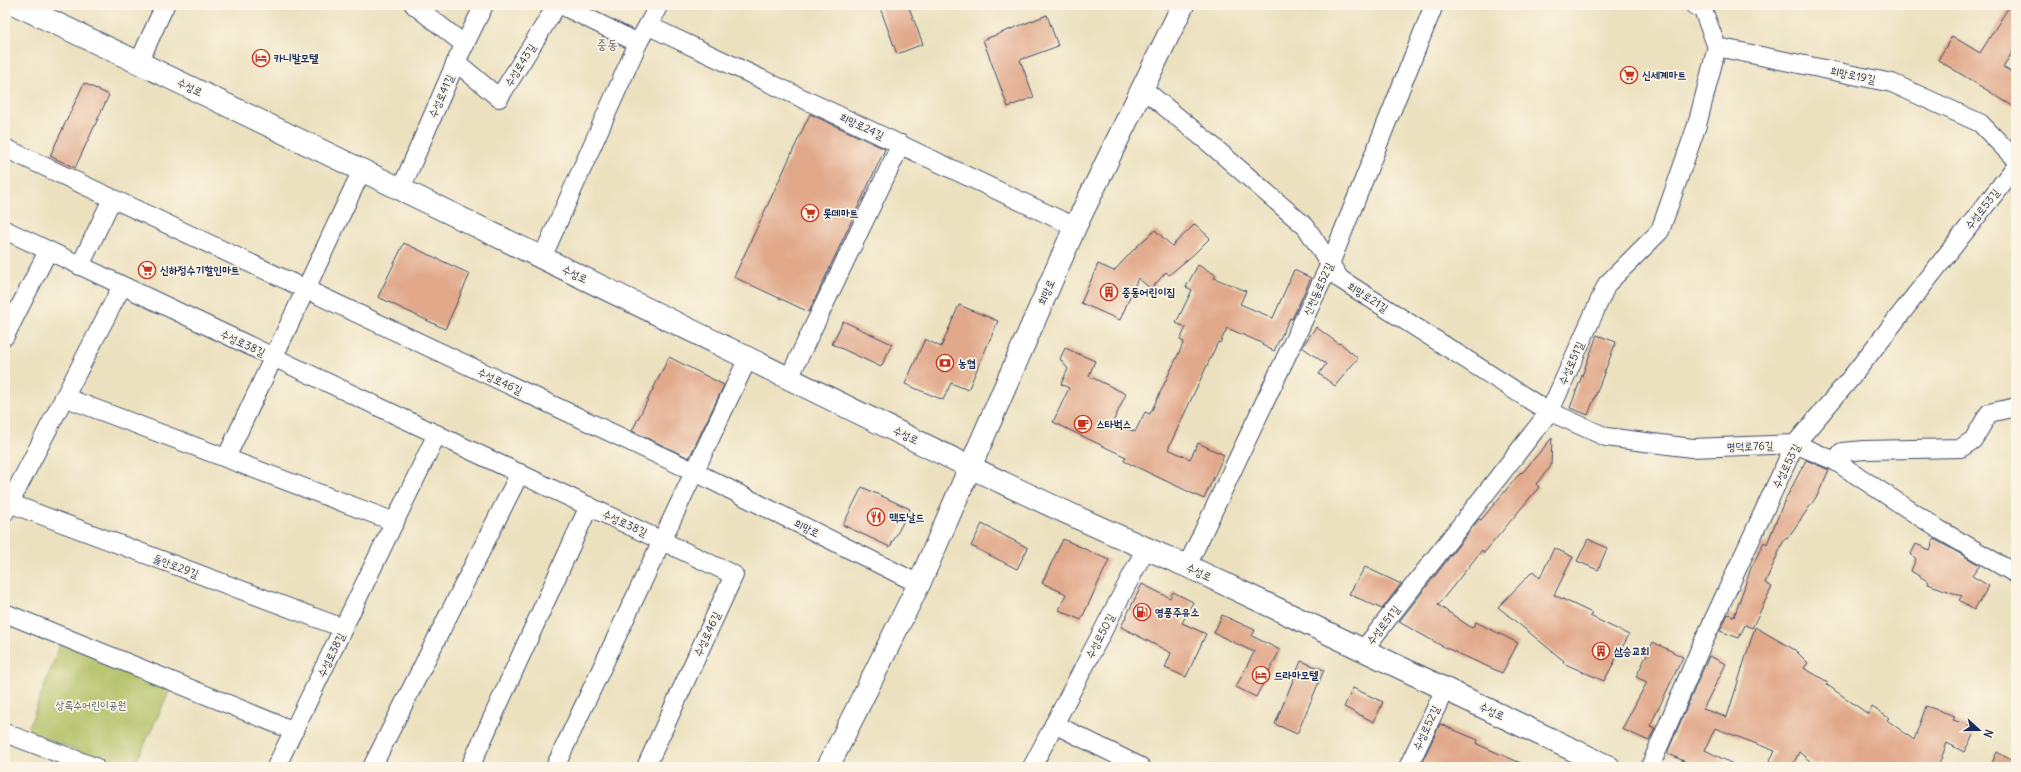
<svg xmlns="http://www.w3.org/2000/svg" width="2021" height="772" font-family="Delius,'Poor Story',sans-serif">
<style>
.green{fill:#b0c063;stroke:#667860}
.building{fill:#e1a88a}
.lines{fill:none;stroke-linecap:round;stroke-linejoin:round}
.street-casing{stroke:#3a4a6d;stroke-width:20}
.secondary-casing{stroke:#3a4a6d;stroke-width:24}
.street{stroke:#fff;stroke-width:18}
.secondary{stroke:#fff;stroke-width:22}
.labels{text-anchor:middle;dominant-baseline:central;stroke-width:3.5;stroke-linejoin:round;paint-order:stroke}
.poi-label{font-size:11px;font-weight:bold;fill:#1b2f5e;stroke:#fcf5e5;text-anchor:start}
.street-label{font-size:11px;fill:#1b2f5e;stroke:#fcf5e5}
.park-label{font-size:11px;fill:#485a60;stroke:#fcf5e5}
.quarter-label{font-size:13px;fill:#60596d;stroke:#fcf5e5}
</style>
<rect width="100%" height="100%" fill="#fcf5e5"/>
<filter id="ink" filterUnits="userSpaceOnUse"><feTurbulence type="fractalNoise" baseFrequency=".025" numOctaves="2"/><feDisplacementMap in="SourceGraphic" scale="8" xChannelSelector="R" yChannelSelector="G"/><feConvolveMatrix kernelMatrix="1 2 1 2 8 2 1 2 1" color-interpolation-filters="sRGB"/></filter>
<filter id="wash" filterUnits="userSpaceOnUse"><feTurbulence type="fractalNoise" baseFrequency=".012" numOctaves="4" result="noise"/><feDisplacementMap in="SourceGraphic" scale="16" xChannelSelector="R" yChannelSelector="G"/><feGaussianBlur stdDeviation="0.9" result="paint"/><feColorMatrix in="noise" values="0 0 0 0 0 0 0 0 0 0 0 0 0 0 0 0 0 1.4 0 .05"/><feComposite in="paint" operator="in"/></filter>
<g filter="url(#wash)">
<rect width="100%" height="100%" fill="#ece1bf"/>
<path class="green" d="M61,642L172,686L134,767H121L27,732Z"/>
<g id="blocks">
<g class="building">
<path d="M879,5H908L923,44L897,54Z"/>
<path d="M2010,5H2016V46L2003,67L2016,75V108L1938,60L1952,36L1980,53Z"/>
<path d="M1047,15L1058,46L1020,60L1034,97L1008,107L983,40Z"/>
<path d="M84,83L109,95L75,168L50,156Z"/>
<path d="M810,114L885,149L809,312L734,277Z"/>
<path d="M1195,224L1210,238L1193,255L1169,275L1166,272L1151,289L1138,278L1120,320L1081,303L1098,264L1114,271L1136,247L1155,230L1172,246Z"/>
<path d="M404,243L470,274L445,329L378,297Z"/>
<path d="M1198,265L1216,275L1214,278L1246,291L1240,304L1273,318L1294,270L1311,278L1292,319L1290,318L1287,324L1274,351L1262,345V343L1227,328L1220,343L1218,342L1168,449L1190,459L1198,443L1224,455L1204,499L1124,461L1126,457L1053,422L1069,388L1061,384L1068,369L1060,359L1065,348L1095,361L1089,376L1126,394L1113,422L1135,432L1145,412L1150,414L1184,342L1180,340L1186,327L1176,323L1192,290L1186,287Z"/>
<path d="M959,305L998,321L968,390L951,383L943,400L905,384L925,339L941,347Z"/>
<path d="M843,321L892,344L881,367L832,344Z"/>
<path d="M1316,327L1339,344L1340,343L1358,358L1335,386L1319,374L1326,364L1302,347Z"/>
<path d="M1597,335L1616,342L1588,415L1570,408Z"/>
<path d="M669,357L724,385L689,458L632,431Z"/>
<path d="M1552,438L1551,466L1536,484L1539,487L1484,553L1482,550L1438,605L1472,628L1476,622L1518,643L1502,673L1444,647L1399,622L1479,519L1481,520L1521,472L1522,473Z"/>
<path d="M1806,460L1829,470L1817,496L1787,539L1785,538L1765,583L1772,587L1752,628L1745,625L1739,638L1720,631L1728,614L1734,617L1751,568L1764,542L1767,544L1783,504Z"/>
<path d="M862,487L910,509L890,547L843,525Z"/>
<path d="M982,524L1028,548L1017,569L971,546Z"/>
<path d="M1063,539L1109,560L1081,620L1059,610L1066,594L1042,583Z"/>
<path d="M1588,539L1607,548L1598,570L1577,561Z"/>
<path d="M1934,539L1980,565L1972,576L1989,586L1974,610L1959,600L1962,596L1928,584L1929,582L1911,571L1916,559L1911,554L1916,544L1930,550Z"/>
<path d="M1554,548L1573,557L1554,595L1592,613L1590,616L1629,635L1604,681L1563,663L1564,661L1498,607L1533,571L1540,578Z"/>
<path d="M1365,567L1401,584L1382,609L1349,594Z"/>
<path d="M1142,584L1170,598L1173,592L1193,602L1182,623L1206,634L1186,677L1165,668L1171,653L1121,627Z"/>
<path d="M1222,615L1255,630L1252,636L1280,650L1256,697L1236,687L1254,652L1214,633Z"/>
<path d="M1755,627L1795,650L1808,663L1804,668L1828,682L1826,684L1868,714L1872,707L1889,718L1887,720L1914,740L1926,706L1955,716L1953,720L1977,728L1964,752L1947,743L1938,767H1827L1820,762L1817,767L1799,752L1792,767H1766L1775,751L1715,728L1705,750L1739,767H1696L1667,753L1709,656L1726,664L1703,709L1727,717Z"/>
<path d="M1653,642L1683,657L1650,726L1655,728L1649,741L1622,729L1647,682L1636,677Z"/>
<path d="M1301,661L1324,670L1297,734L1275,724Z"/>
<path d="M1353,688L1383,702L1374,722L1344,707Z"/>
<path d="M1440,724L1478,740L1477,744L1530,767H1427L1421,764Z"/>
<path d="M1997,752L2016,763V767H2000L1992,763Z"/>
</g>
</g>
</g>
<g filter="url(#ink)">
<use href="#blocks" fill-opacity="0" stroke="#3a4a6d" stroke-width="1"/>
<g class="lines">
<defs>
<g id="street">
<path d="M414,5L465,45"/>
<path d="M561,5L638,43"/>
<path d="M1694,5L1703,10L1717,47"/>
<path d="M649,26L1075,227"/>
<path d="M1717,47L1892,83L1980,123L2016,160"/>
<path d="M139,62L165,5"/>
<path d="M456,62L499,98L557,5"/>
<path d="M1142,88L1208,142L1306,227L1340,279L1544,409L1606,437L1692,448L1795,444L1835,461L1940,530L2016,574"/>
<path d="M5,148L695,472L919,584"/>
<path d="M401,189L456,62L484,5"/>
<path d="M5,230L734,575L646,767"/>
<path d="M542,258L638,43L659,5"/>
<path d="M80,266L112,199"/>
<path d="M5,336L48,251"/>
<path d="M789,378L901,144"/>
<path d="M64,397L395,522"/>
<path d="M226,458L362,170"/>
<path d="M1835,461L1842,452L1865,450L1961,448L1973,440L1989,413L2016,407"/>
<path d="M9,503L343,628"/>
<path d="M5,512L122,286"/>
<path d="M1187,566L1330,264L1434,5"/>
<path d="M5,613L294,731"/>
<path d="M1364,649L1550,411L1607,284L1660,231L1697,125L1717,47"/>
<path d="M1054,724L1141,767"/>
<path d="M5,733L95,767"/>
<path d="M276,767L437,434"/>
<path d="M372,767L520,473"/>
<path d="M470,767L589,506"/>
<path d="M555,767L748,358"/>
<path d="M1032,767L1146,548"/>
<path d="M1408,767L1445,689"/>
<path d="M1650,767L1700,649L1795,444L1850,379L2016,166"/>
</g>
<g id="secondary">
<path d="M17,5C255,117 491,233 727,348C879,422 1031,500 1187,566L1609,767"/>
<path d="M828,767L919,584L1075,227L1183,5"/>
</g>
</defs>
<use href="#street" class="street-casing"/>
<use href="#secondary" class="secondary-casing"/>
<use href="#street" class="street"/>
<use href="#secondary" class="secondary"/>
</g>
</g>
<defs>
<symbol id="hotel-ring" viewBox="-11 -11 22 22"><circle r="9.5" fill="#fcf5e5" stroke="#c8321e" stroke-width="1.5"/><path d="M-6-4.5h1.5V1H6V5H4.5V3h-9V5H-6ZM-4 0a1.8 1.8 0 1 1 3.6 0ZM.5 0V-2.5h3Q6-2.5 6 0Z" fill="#c8321e"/></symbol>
<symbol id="supermarket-ring" viewBox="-11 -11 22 22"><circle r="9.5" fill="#fcf5e5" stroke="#c8321e" stroke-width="1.5"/><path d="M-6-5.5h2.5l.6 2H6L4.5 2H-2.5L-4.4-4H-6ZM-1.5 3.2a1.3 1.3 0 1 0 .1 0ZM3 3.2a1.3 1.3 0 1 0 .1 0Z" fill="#c8321e"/></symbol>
<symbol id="building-ring" viewBox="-11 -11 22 22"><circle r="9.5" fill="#fcf5e5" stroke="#c8321e" stroke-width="1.5"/><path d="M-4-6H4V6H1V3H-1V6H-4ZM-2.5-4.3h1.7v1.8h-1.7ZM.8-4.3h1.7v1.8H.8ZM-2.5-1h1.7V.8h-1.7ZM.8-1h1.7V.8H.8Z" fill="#c8321e"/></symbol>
<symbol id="bank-ring" viewBox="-11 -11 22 22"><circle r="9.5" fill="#fcf5e5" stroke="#c8321e" stroke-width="1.5"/><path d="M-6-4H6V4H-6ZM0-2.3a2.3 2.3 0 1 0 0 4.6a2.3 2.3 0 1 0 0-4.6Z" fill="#c8321e"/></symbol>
<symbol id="cafe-ring" viewBox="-11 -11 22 22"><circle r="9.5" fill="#fcf5e5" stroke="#c8321e" stroke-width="1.5"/><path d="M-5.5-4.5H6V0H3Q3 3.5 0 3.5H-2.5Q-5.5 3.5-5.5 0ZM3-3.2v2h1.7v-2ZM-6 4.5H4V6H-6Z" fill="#c8321e"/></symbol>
<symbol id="restaurant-ring" viewBox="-11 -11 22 22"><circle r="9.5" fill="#fcf5e5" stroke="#c8321e" stroke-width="1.5"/><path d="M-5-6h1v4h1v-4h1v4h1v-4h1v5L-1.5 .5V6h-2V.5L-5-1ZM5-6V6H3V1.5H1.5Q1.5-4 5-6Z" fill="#c8321e"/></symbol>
<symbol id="fuel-ring" viewBox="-11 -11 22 22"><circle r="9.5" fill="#fcf5e5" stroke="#c8321e" stroke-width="1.5"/><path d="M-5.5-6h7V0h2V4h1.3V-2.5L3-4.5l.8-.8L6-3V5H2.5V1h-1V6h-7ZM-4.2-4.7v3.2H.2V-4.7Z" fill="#c8321e"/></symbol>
</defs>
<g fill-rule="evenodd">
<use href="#hotel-ring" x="251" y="48" width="20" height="20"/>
<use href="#supermarket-ring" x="1619" y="65" width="20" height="20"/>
<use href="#supermarket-ring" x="800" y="203" width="20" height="20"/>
<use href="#supermarket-ring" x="137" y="260" width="20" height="20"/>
<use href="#building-ring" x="1099" y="282" width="20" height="20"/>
<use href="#bank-ring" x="935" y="353" width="20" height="20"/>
<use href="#cafe-ring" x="1073" y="414" width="20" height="20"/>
<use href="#restaurant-ring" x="866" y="507" width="20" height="20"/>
<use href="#fuel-ring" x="1132" y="602" width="20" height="20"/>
<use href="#building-ring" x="1591" y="641" width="20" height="20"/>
<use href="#hotel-ring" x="1251" y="665" width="20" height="20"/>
</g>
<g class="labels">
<g class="poi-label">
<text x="274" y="58">카니발모텔</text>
<text x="1642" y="75">신세계마트</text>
<text x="823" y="213">롯데마트</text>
<text x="160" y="270">신하정수기할인마트</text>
<text x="1122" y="292">중동어린이집</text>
<text x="958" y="363">농협</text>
<text x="1096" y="424">스타벅스</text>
<text x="889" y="517">맥도날드</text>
<text x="1155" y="612">영풍주유소</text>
<text x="1614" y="651">삼승교회</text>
<text x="1274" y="675">드라마모텔</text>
</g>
<g class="street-label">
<text transform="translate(520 65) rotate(-58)">수성로43길</text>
<text transform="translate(1853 75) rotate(12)">희망로19길</text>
<text transform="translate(190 87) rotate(26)">수성로</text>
<text transform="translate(441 96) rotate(-66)">수성로41길</text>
<text transform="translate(862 126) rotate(25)">희망로24길</text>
<text transform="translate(1982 209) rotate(-52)">수성로53길</text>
<text transform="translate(575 274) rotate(26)">수성로</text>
<text transform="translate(1318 289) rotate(-65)">신천동로52길</text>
<text transform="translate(1046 292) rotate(-67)">희망로</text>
<text transform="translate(1368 297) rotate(33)">희망로21길</text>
<text transform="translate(243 343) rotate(25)">수성로38길</text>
<text transform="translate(1571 363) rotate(-66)">수성로51길</text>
<text transform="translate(500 381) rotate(25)">수성로46길</text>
<text transform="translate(906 435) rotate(26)">수성로</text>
<text transform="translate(1750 446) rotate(-2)">명덕로76길</text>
<text transform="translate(1786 466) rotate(-63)">수성로53길</text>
<text transform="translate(625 523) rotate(25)">수성로38길</text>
<text transform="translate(807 528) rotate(27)">희망로</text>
<text transform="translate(176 566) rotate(21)">들안로29길</text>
<text transform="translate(1199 572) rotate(25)">수성로</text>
<text transform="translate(1383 625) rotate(-52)">수성로51길</text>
<text transform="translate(707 634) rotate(-65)">수성로46길</text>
<text transform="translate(1100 636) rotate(-62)">수성로50길</text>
<text transform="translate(331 655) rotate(-64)">수성로38길</text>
<text transform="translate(1492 711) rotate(25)">수성로</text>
<text transform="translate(1426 728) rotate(-65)">수성로52길</text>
</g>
<g class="park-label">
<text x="91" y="705">상록수어린이공원</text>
</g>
<g class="quarter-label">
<text x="607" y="44">중동</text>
</g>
</g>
<rect width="2021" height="772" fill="none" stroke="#fcf5e5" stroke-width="20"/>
<g transform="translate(1979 730) rotate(111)" stroke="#fcf5e5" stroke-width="3" paint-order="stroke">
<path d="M0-3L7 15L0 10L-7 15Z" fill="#1b2f5e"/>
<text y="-6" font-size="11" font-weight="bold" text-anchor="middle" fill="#1b2f5e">N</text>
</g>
</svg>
